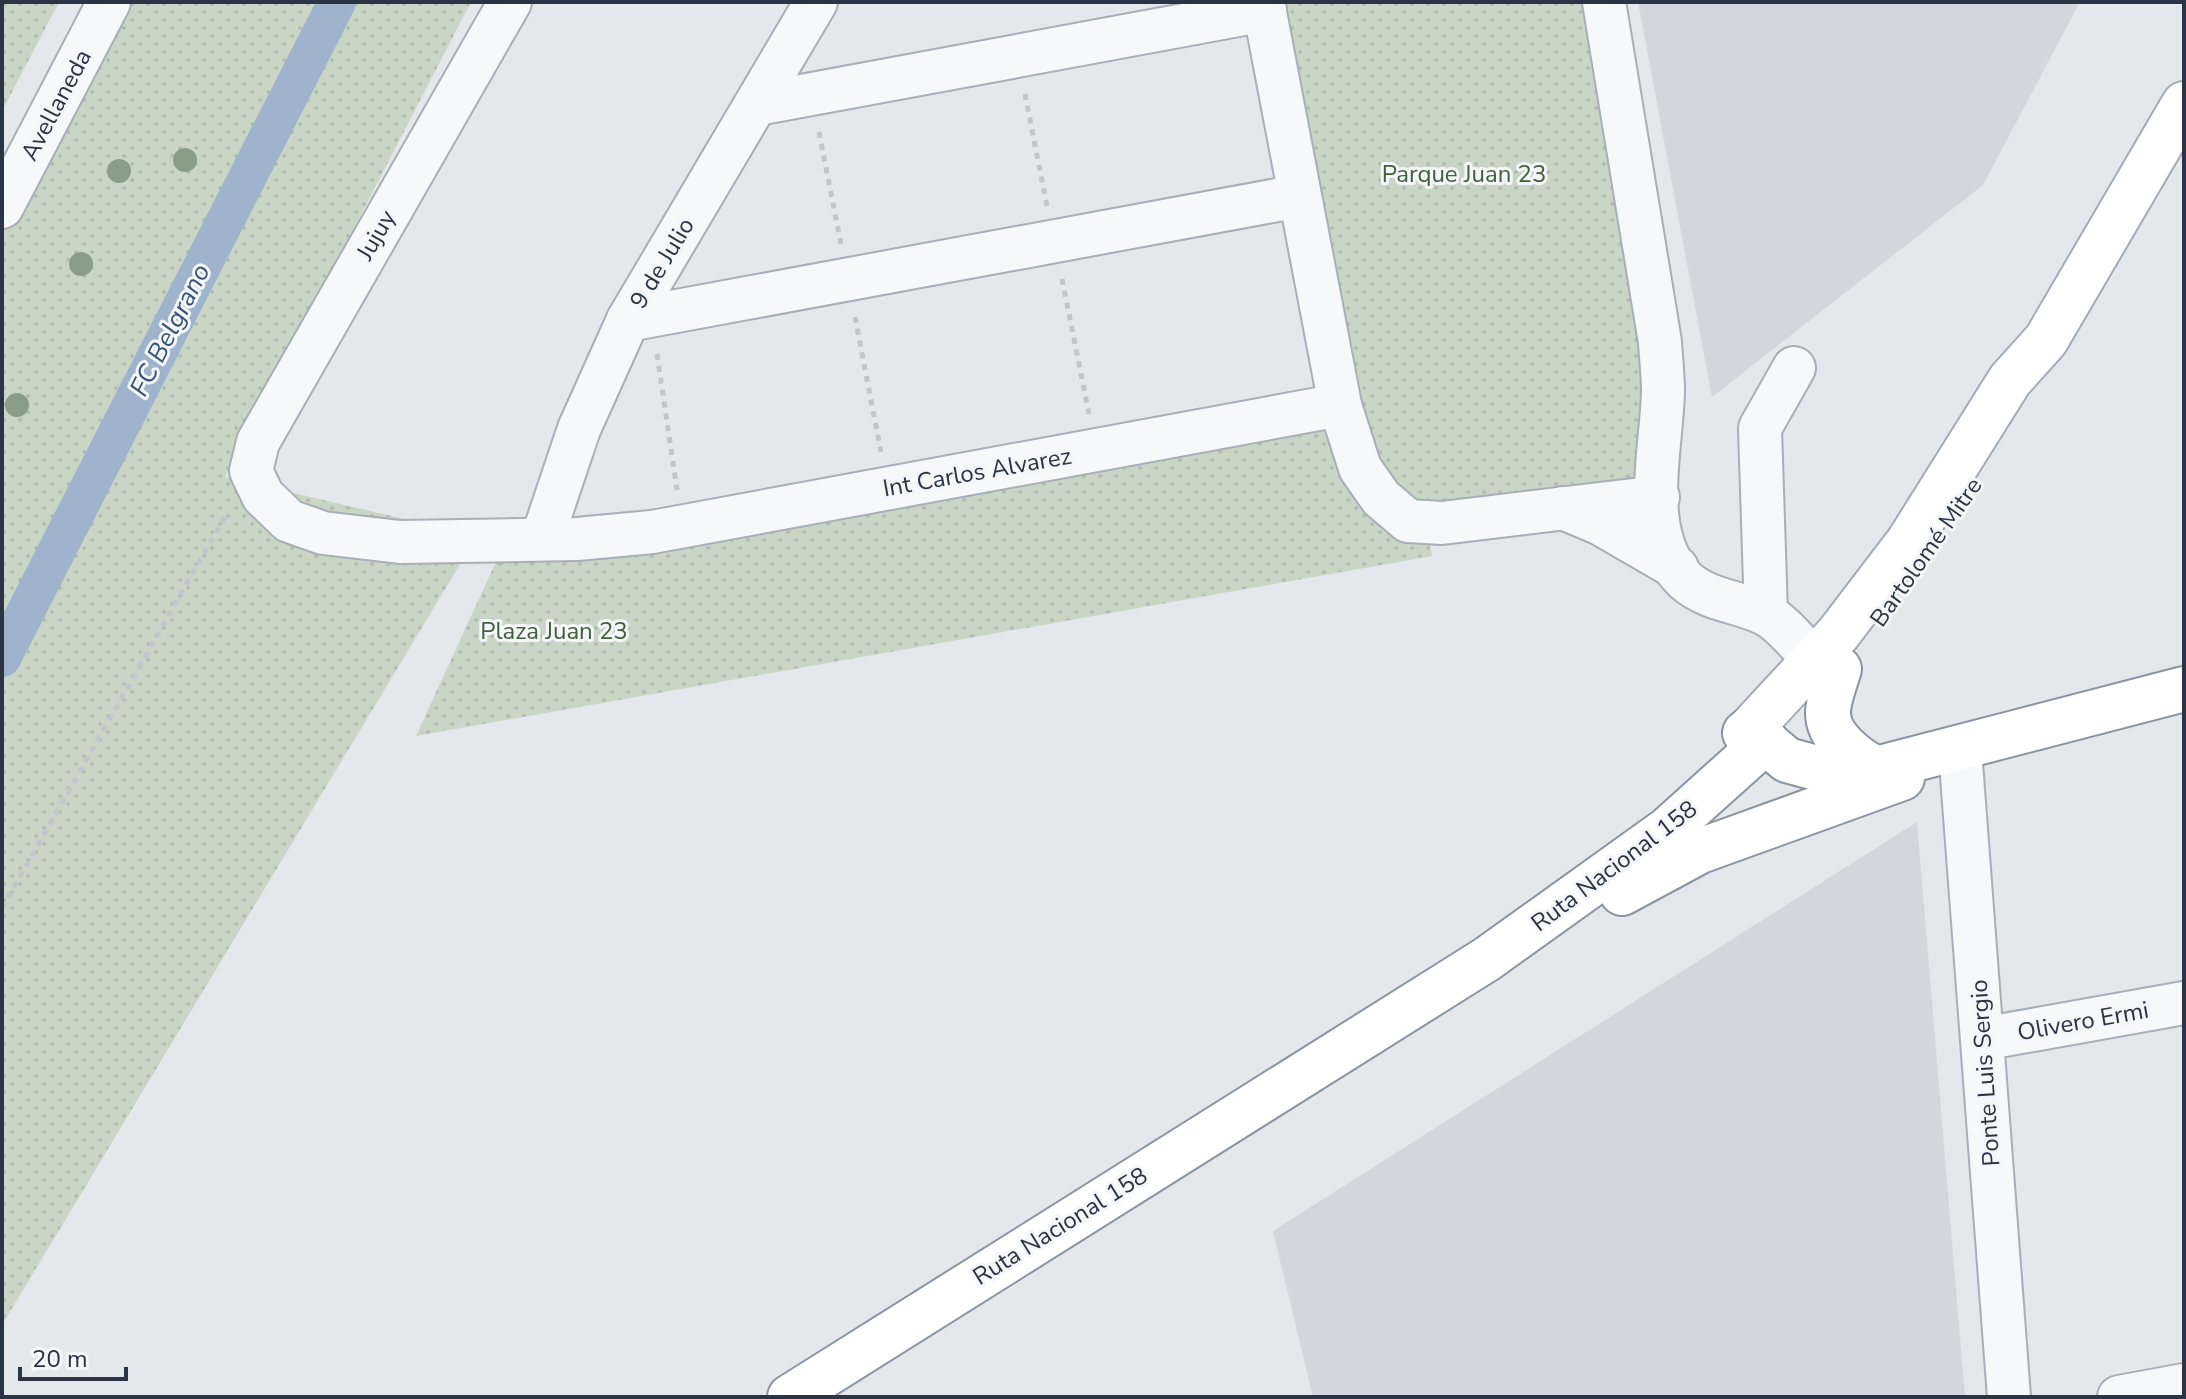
<svg xmlns="http://www.w3.org/2000/svg" width="2186" height="1399" font-family="'Nunito Sans',sans-serif">
<style>
.built{fill:#d2d6de}
.green{fill:url(#green-dots)}
.lines{fill:none;stroke-linecap:round;stroke-linejoin:round}
.canal{stroke:#9fb4cc;stroke-width:38}
.minor-casing{stroke:#a9aeb7;stroke-width:46}
.major-casing{stroke:#a3abb8;stroke-width:48}
.highway-casing{stroke:#8b94a3;stroke-width:48}
.path{stroke:#c2c5cb;stroke-width:5;stroke-dasharray:6 6;stroke-linecap:butt}
.minor{stroke:#f7f8fa;stroke-width:42}
.major{stroke:#fff;stroke-width:44}
.highway{stroke:#fff;stroke-width:44}
.tree{fill:#899d89}
.labels{text-anchor:middle;dominant-baseline:central;stroke-width:6;stroke-linejoin:round;paint-order:stroke}
.street-label{font-size:24px;fill:#2b3445;stroke:#f4f6f9}
.park-label{font-size:24px;fill:#3f6138;stroke:#f4f6f9}
.water-label{font-size:26px;font-style:italic;fill:#34527a;stroke:#f4f6f9}
</style>
<defs>
<pattern id="green-dots" width="8" height="8" patternUnits="userSpaceOnUse" patternTransform="scale(2)"><rect width="8" height="8" fill="#c9d6c5"/><path d="M2 2h.1M6 6h.1" fill="none" stroke="#adb8ab" stroke-width="1.8" stroke-linecap="round"/></pattern>
</defs>
<rect width="100%" height="100%" fill="#e4e7ec"/>
<g class="built">
<path d="M1638,2H2080L1983,185L1712,397Z"/>
<path d="M1917,822L1965,1397H1313L1273,1231Z"/>
</g>
<g class="green">
<path d="M2,2H59L2,111Z"/>
<path d="M117,2H471L225,477L477,536L2,1325V228Z"/>
<path d="M1263,2H1604L1658,497L1442,523L1381,498Z"/>
<path d="M1329,428L1428,532L1432,556L416,736L501,551Z"/>
</g>
<g class="lines">
<path class="canal" d="M2,658L337,2"/>
<defs>
<g id="minor">
<path d="M510,2L258,442L251,471L263,496L289,521L323,533L400,542L577,539L652,532L1340,405"/>
<path d="M1263,2L1340,405L1360,468L1381,498L1408,521L1442,523L1658,497"/>
<path d="M1604,2L1660,342C1661,359 1663,375 1663,391C1662,448 1638,537 1686,581C1709,601 1739,601 1765,614C1783,623 1800,646 1814,660"/>
<path d="M758,104L1265,10"/>
<path d="M2,207L109,2"/>
<path d="M628,320L1299,196"/>
<path d="M1563,508L1601,524L1677,568"/>
<path d="M542,539L579,429L628,320L816,2"/>
<path d="M1766,614L1760,428L1794,368"/>
<path d="M1960,750L2009,1397"/>
<path d="M1982,1039L2184,1003"/>
<path d="M2119,1397L2184,1385"/>
</g>
<path id="major" d="M1750,729L1838,634L1909,541L2010,380L2046,340L2184,104"/>
<g id="highway">
<path d="M1839,669C1835,682 1828,700 1828,713C1828,738 1857,759 1876,769"/>
<path d="M1745,733L1750,729L1787,760L1820,769H1876L2184,689"/>
<path d="M1622,893L1700,851L1902,778"/>
<path d="M790,1397L1487,959L1667,830L1766,741"/>
</g>
</defs>
<use href="#minor" class="minor-casing"/>
<use href="#major" class="major-casing"/>
<use href="#highway" class="highway-casing"/>
<g class="path">
<path d="M1025,94L1047,206"/>
<path d="M819,132L841,244"/>
<path d="M1062,279L1089,414"/>
<path d="M855,317L881,452"/>
<path d="M657,354L677,490"/>
<path d="M2,908L227,513"/>
</g>
<use href="#minor" class="minor"/>
<use href="#major" class="major"/>
<use href="#highway" class="highway"/>
</g>
<g class="tree">
<circle cx="185" cy="160" r="12"/>
<circle cx="119" cy="171" r="12"/>
<circle cx="81" cy="264" r="12"/>
<circle cx="17" cy="405" r="12"/>
</g>
<g class="labels">
<g class="street-label">
<text transform="translate(56 105) rotate(-62)">Avellaneda</text>
<text transform="translate(376 235) rotate(-60)">Jujuy</text>
<text transform="translate(662 263) rotate(-59)">9 de Julio</text>
<text transform="translate(977 472) rotate(-10)">Int Carlos Alvarez</text>
<text transform="translate(1926 552) rotate(-55)">Bartolomé Mitre</text>
<text transform="translate(1614 866) rotate(-37)">Ruta Nacional 158</text>
<text transform="translate(2083 1021) rotate(-10)">Olivero Ermi</text>
<text transform="translate(1985 1073) rotate(-94)">Ponte Luis Sergio</text>
<text transform="translate(1060 1226) rotate(-32)">Ruta Nacional 158</text>
</g>
<g class="park-label">
<text x="1464" y="174">Parque Juan 23</text>
<text x="554" y="631">Plaza Juan 23</text>
</g>
<g class="water-label">
<text transform="translate(170 330) rotate(-63)">FC Belgrano</text>
</g>
</g>
<rect width="2186" height="1399" fill="none" stroke="#2b3445" stroke-width="8"/>
<path d="M20 1367v12h106v-12" fill="none" stroke="#2b3445" stroke-width="4"/>
<text x="32" y="1367" font-size="24" fill="#2b3445" stroke="#f4f6f9" stroke-width="6" paint-order="stroke">20 m</text>
</svg>
